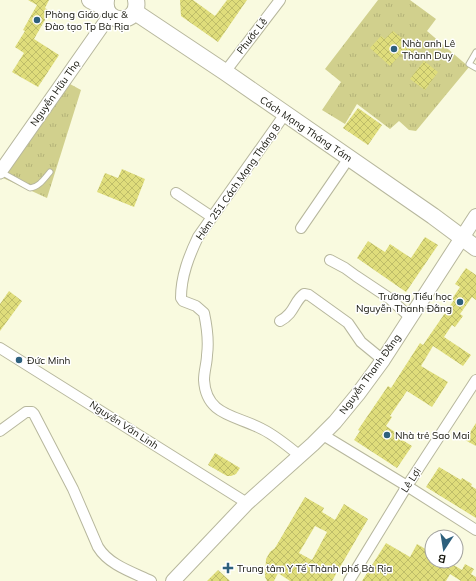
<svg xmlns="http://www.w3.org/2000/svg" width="476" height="581" font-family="Mulish,sans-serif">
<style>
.park{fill:url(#park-tufts)}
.building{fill:url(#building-cross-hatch);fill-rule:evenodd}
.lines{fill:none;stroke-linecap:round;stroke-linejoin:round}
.service-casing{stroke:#b7b79d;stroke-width:7}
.minor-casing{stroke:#b7b79d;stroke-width:12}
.tertiary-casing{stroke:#b7b79d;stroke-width:15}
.secondary-casing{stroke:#b7b79d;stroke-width:16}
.primary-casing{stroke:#b7b79d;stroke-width:18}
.service{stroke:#fff;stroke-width:5}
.minor{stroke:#fff;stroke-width:10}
.tertiary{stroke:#fff;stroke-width:13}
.secondary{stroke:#fff;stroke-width:14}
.primary{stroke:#fff;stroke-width:16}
.poi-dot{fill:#2e607d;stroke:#fff;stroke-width:1.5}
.labels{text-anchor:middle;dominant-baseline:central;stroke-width:3;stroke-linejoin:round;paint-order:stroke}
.poi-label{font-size:10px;fill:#14140b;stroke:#fff;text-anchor:start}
.street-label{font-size:10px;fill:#14140b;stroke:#fff}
</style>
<defs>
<pattern id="park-tufts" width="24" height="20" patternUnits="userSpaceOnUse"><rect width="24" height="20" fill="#d1d08d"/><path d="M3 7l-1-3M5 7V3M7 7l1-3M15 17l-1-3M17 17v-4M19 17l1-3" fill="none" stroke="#b3b278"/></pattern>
<pattern id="building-cross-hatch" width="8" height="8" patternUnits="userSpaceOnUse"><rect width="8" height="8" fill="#dfdd7b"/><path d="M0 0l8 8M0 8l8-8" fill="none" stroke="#bebd69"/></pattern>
</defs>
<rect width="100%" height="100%" fill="#f9fadf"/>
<g class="park">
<path d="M378,0H410L436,19L427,31L469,67L416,131L409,130L399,121L390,129L357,104L345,124L322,110L341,82L325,69Z"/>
<path d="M70,84L81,90L47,198L3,178Z"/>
</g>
<g class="building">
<path d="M28,0H49L45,8L50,11L34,39L59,55L38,87L12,72L24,53L15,47L25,31L23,30L37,5Z"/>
<path d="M180,0H193L215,16L227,0H247L218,42L181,16Z"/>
<path d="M393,31L415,49L406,59L401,54L390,66L370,48L381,36L385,39Z"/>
<path d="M424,61L438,72L425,90L410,79Z"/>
<path d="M358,108L382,125L368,145L343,128Z"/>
<path d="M122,169L145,179L134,207L97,192L105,173L118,178Z"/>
<path d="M425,237L438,245L406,292L357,258L368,241L385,252L390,244L411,258Z"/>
<path d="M466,268L476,275V300L472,297L460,314L463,316L455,327L452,325L444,337L471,355L463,366L433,346L421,366L448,382L432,407L407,391L390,416L392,417L386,426L401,436L399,438L412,446L397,468L354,440L360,431L358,430L388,386L391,388L420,343L423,345L454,300L452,299L460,287L455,284Z"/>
<path d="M9,291L22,301L0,331V304Z"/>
<path d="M476,423V446L465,440Z"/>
<path d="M215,453L240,468L236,474L231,476H227L208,465Z"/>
<path d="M439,467L461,480L462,478L472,484L471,486L476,489V518L426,487Z"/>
<path d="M305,497L324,508L322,512L335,520L344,504L368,519L332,581H290L278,573L274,581H267L265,577L266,559L270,552L275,548ZM315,526L327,532L312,560L299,553Z"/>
<path d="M386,543L410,557L417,544L432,553V561H447L462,570L465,564L474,569L471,574L476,577V581H461L450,574L446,581H362Z"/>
<path d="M218,570L230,581H207Z"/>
</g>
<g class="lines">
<defs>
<g id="service">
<path d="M476,52L469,64L476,68"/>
<path d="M1,172L30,188C39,187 44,179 50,172"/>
</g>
<g id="minor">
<path d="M225,72L280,0"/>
<path d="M285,114L198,237C189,256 181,276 181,298L183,301L196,306L204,313C207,327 209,341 207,355C207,363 204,371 204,380C206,416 236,415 262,429C276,436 288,446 300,456"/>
<path d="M176,193L212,217"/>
<path d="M301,228L349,158"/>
<path d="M330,260L345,268L356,276L389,298L410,317"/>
<path d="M280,321C295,313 294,301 304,294L309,295L348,323L361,342L383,360"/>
<path d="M0,348L247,503"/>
<path d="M0,431L26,412H32L34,414L73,489L98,547C109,565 132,572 151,581"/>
<path d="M323,435L407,486L476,530"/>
<path d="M349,581L407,486L476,380"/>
</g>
<path id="tertiary" d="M0,172L110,15"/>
<path id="secondary" d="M173,581L247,503L313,444L335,422L358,394L383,360L476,216"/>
<g id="primary">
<path d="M90,0L106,8"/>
<path d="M106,0C102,26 141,25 136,0"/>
<path d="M135,12L225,72L433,216L476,248"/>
</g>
</defs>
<use href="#service" class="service-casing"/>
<use href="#minor" class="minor-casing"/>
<use href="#tertiary" class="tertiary-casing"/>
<use href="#secondary" class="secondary-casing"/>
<use href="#primary" class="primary-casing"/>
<use href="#service" class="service"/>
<use href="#minor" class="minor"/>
<use href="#tertiary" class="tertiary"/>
<use href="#secondary" class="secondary"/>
<use href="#primary" class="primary"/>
</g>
<g class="poi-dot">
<circle cx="37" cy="20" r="4"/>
<circle cx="394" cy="49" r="4"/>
<circle cx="460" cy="302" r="4"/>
<circle cx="19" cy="360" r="4"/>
<circle cx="387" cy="435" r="4"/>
<path d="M226 562h4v4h4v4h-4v4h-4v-4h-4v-4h4z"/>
</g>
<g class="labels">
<g class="poi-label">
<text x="45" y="14">Phòng Giáo dục &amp;<tspan x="45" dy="12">Đào tạo Tp Bà Rịa</tspan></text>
<text x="402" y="43">Nhà anh Lê<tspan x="402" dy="12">Thành Duy</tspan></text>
<text x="452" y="296" text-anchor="end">Trường Tiểu học<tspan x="452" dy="12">Nguyễn Thanh Đằng</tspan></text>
<text x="27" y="360">Đức Minh</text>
<text x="395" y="435">Nhà trẻ Sao Mai</text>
<text x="237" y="568">Trung tâm Y Tế Thành phố Bà Rịa</text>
</g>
<g class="street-label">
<text transform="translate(252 36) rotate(-52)">Phước Lễ</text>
<text transform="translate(55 93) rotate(-55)">Nguyễn Hữu Thọ</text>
<text transform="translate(306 129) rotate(34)">Cách Mạng Tháng Tám</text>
<text transform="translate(238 182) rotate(-55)">Hẻm 251 Cách Mạng Tháng 8</text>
<text transform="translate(370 374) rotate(-54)">Nguyễn Thanh Đằng</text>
<text transform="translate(124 425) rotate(33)">Nguyễn Văn Linh</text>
<text transform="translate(411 480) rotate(-57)">Lê Lợi</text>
</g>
</g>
<g transform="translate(444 549) rotate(192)"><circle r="19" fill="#ffffff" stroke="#a1a19d"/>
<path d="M0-3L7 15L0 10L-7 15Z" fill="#2e607d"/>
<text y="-6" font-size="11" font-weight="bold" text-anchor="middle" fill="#14140b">B</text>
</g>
</svg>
